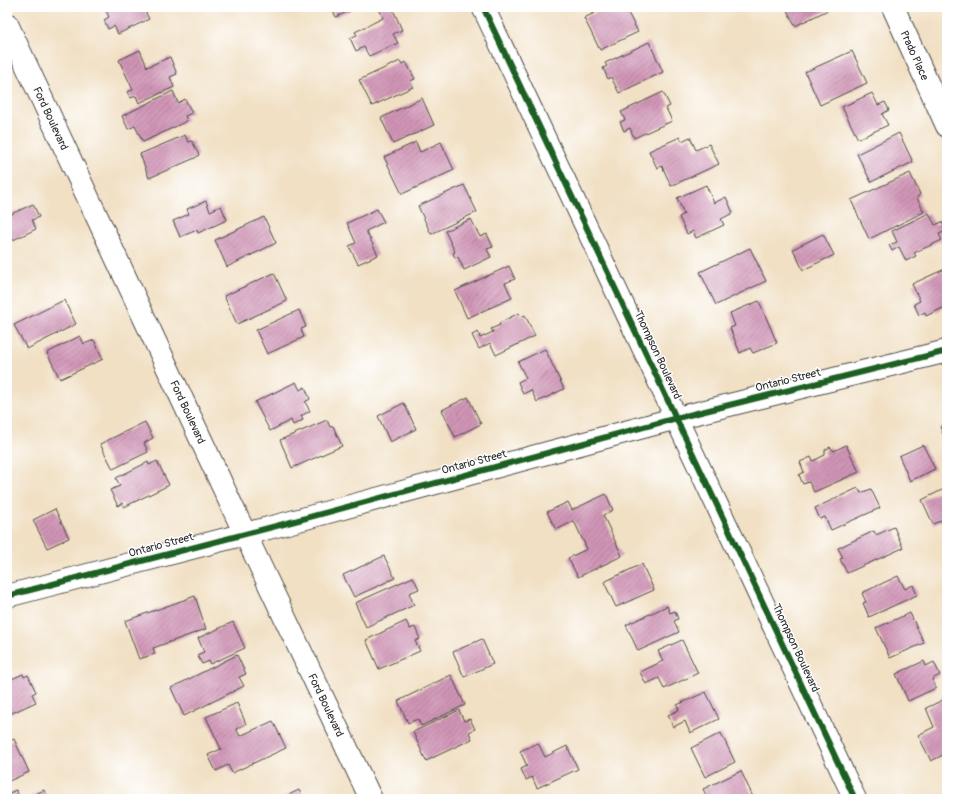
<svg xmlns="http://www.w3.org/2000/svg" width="954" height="806" font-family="Pangolin,sans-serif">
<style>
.building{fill:url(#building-hatch)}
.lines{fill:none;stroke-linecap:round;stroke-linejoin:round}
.street-casing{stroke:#494642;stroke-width:24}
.street{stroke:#fff;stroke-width:22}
.cycleway-casing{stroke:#fff;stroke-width:8}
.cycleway{stroke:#1b5e20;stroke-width:6}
.labels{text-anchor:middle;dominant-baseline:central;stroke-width:3;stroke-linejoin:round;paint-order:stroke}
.street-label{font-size:11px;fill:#2b2b2b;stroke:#fff}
</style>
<defs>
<pattern id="building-hatch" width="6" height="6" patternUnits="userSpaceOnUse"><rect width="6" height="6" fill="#d094b6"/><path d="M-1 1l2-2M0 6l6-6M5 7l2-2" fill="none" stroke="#a97994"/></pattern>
</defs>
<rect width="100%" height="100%" fill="#fff"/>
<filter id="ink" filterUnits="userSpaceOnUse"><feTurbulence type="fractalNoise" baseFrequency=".025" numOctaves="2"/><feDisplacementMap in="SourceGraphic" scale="8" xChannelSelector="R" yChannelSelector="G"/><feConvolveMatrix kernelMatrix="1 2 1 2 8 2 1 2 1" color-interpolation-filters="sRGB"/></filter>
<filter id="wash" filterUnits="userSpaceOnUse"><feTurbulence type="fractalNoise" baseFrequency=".012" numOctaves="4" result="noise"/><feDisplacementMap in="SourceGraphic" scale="16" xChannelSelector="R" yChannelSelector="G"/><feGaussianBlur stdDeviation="0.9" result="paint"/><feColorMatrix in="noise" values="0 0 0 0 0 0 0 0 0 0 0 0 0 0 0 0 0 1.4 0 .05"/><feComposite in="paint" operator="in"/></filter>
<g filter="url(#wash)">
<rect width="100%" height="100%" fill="#f1e0c4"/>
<g id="blocks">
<g class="building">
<path d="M104,7H153L145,11L149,19L118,34L114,26L108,29L104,20L109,17Z"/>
<path d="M331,7H358L336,17Z"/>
<path d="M382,7H392L402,30L393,34L398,43L369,56L364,47L356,51L350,38L357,35L355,32L383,18L379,8Z"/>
<path d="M607,7H625L638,32L600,50L584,18Z"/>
<path d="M789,7H830V9L795,26L786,8Z"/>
<path d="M649,42L663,72L619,93L611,77L608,79L603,68L607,66L605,63Z"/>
<path d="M140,50L147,67L170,57L177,74L170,77L174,87L139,103L136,96L131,98L127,92L133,90L119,60Z"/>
<path d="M852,51L867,83L820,105L805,72Z"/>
<path d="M400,61L402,64L406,62L415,79L410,81L413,87L372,106L359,80Z"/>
<path d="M173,91L178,103L185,99L192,113L185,116L187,121L143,142L135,126L128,129L122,116Z"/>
<path d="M663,92L670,106L666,108L672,121L634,138L630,128L624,131L620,122L625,120L621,112Z"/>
<path d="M872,93L878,105L885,102L889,110L882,114L888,125L858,139L842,107Z"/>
<path d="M422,98L434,125L393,144L381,118Z"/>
<path d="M899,133L913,162L871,182L857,154Z"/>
<path d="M185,135L188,142L192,141L199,155L195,158L149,178L140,154Z"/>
<path d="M680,137L682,141L690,137L696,150L709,144L719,164L671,186L662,166L657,168L649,151Z"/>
<path d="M416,142L420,152L441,142L454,170L402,194L384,157Z"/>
<path d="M910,173L920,194L917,198L924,212L869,239L851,200Z"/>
<path d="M464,185L477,212L431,234L418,206Z"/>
<path d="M706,185L714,203L726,197L733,213L721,219L724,225L696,238L693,231L687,234L679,217L684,214L677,198Z"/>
<path d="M206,201L210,211L221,206L227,220L198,233L197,230L180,237L173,221L189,214L187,209Z"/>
<path d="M33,204L39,217L32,220L36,229L7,243V216Z"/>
<path d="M377,209L384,222L366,231L378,255L358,264L349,246L356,243L347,223Z"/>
<path d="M929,213L935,225L942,222L946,231L939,234L942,240L914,253L916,256L906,261L899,247L892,251L889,245L897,242L892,231Z"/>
<path d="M264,217L276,243L227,267L215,240Z"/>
<path d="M471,219L480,237L487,234L493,247L487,249L491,257L464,270L458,257L455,258L453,253L455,252L445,231Z"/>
<path d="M823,234L834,255L803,270L793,249Z"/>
<path d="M750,248L766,281L716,305L700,272Z"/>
<path d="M509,266L515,279L505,283L512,298L467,318L455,291Z"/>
<path d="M947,268V306L926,316L925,312L919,315L914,304L920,301L912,284Z"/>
<path d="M274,273L287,301L237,324L224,296Z"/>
<path d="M64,300L76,324L27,349L14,325Z"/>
<path d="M759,301L777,343L753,353L750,348L740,353L730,328L735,326L730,313Z"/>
<path d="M299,310L306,327L301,329L304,337L267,354L256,330Z"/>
<path d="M519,313L521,317L525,315L535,336L496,355L490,343L479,349L472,335L478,332L480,338L493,332L491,329L500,325L499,323Z"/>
<path d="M80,336L84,344L94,340L103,359L60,379L47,353Z"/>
<path d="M545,349L564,389L537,402L531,390L523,394L518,382L526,378L518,362Z"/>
<path d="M296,382L300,390L305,387L310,399L305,402L310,411L301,416L303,420L293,425L291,420L270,431L255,402Z"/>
<path d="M468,397L481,424L455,437L442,410Z"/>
<path d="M404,403L416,429L390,442L378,416Z"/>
<path d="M327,420L330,427L333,426L342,446L292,468L280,440Z"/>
<path d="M145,422L153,438L144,443L148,452L113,469L100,444Z"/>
<path d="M947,424V443L940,427Z"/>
<path d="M846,445L859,472L814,492L809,482L803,484L799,475L804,472L800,462L811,457L813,461L825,455V450L830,447L834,451Z"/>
<path d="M923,445L935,469L910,481L899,456Z"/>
<path d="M157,461L169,485L124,507L122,503L118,506L110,490L120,486L116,478L148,462L149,465Z"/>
<path d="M858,488L861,493L871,489L880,508L831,530L825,517L820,519L815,508Z"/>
<path d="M946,488L947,518L933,524L922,500Z"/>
<path d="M606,494L613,510L603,515L622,556L578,577L568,558L587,549L574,521L556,530L547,512L568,502L572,510Z"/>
<path d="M55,509L69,538L47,548L33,520Z"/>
<path d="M894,527L903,548L847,573L840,559L843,558L838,548L874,531L876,535Z"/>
<path d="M384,556L395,578L354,597L343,575Z"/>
<path d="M642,564L654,590L616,607L604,582Z"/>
<path d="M898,576L905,589L913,585L917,595L869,617L863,603L866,602L862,593Z"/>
<path d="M413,577L419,589L409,593L414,605L366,627L355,603Z"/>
<path d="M195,596L206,629L153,648L155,654L139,659L125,621Z"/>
<path d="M667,606L670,613L675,611L678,619L674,621L679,632L638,651L626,625Z"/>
<path d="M910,613L924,643L890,658L876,628Z"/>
<path d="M406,621L410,629L415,627L420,639L415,641L420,651L379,669L366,640Z"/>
<path d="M233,622L245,648L210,664L209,661L202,664L197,655L204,652L198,638Z"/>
<path d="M482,639L493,664L464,677L453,652Z"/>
<path d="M682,640L698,673L664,689L659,678L646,684L640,672L663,661L658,651Z"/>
<path d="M237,655L246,674L239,677L244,686L184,716L171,688Z"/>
<path d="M924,661L926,666L934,662L940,675L932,679L936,688L908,701L896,674Z"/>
<path d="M23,674L24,677L28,675L36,692L32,694L36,702L10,714L7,709V681Z"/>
<path d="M451,675L465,705L421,726L418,719L408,723L398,701Z"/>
<path d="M706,692L719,719L690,733L685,721L673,727L668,715L679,710L677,705Z"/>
<path d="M947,698V753L931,761L918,735L934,727L926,708Z"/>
<path d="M237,703L246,724L236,729L240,736L273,721L286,748L232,773L228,765L216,771L208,755L221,749L206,717Z"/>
<path d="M459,710L464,721L470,719L475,729L469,732L472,739L426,761L413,732Z"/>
<path d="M721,733L735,762L705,777L691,748Z"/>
<path d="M14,739L29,772L7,782V743Z"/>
<path d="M538,743L545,757L567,746L578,769L537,788L532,777L526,780L521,769L527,766L520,751Z"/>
<path d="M741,771L754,799H708L703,789Z"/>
<path d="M16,790L20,799H7V794Z"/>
<path d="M44,790L48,799H25Z"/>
<path d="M299,790L303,799H280Z"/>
</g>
</g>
</g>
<g filter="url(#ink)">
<use href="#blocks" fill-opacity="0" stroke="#494642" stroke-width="1"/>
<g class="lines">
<defs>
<g id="street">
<path d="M483,7L855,799"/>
<path id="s1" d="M893,7L947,126"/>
<path id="s2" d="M7,24L245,534L371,799"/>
<path d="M7,596L280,525L677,418L947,351"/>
</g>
</defs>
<use href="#street" class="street-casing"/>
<use href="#street" class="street"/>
<defs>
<g id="cycleway">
<path d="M483,7L855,799"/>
<path d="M7,596L280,525L677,418L947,351"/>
</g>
</defs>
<use href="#cycleway" class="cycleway-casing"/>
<use href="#cycleway" class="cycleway"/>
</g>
</g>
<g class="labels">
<g class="street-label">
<text stroke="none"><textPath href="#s1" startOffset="53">Prado Place</textPath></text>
<text stroke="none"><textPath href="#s2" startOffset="104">Ford Boulevard</textPath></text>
<text transform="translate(658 355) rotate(65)">Thompson Boulevard</text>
<text transform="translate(788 380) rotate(-14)">Ontario Street</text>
<text stroke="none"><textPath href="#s2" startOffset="428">Ford Boulevard</textPath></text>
<text transform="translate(474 462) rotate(-15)">Ontario Street</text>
<text transform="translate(161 545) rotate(-15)">Ontario Street</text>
<text transform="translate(796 648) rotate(65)">Thompson Boulevard</text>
<text stroke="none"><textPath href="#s2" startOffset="752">Ford Boulevard</textPath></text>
</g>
</g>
<rect width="954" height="806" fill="none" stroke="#fff" stroke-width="24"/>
</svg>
